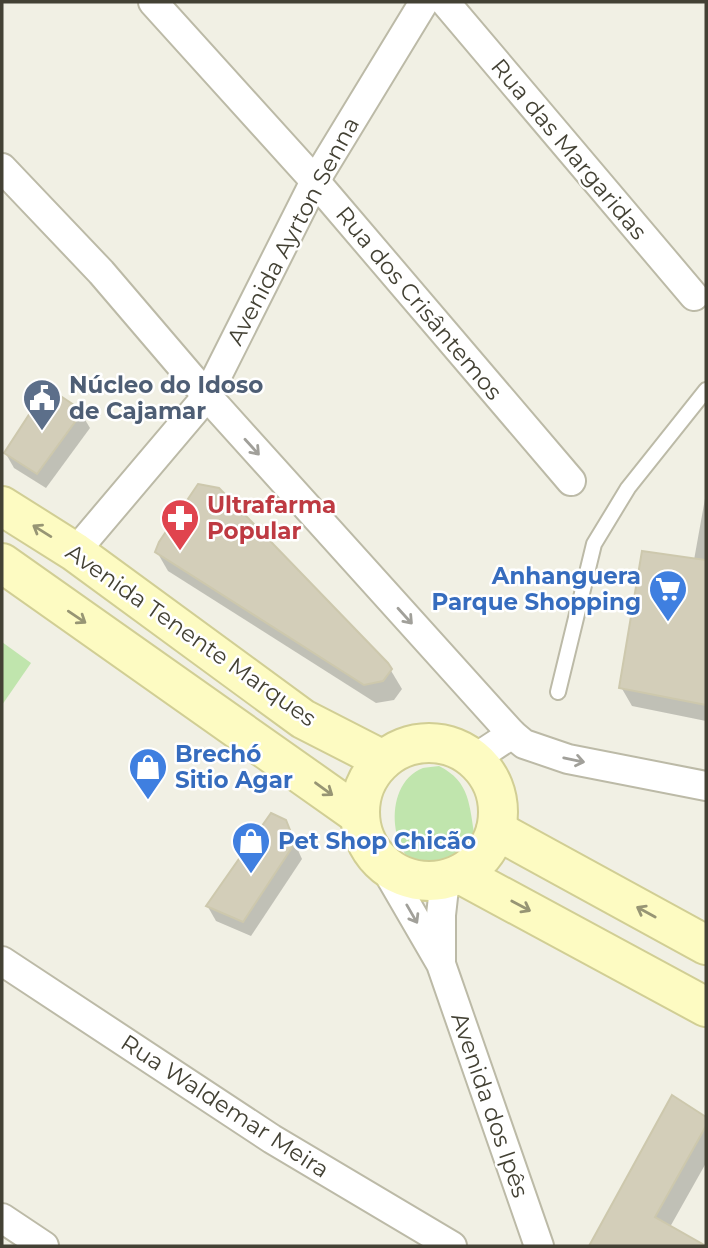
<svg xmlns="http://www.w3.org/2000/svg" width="708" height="1248" font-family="Montserrat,sans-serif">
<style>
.green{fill:#c0e5ad}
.shadow{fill:#0003}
.building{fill:#d3ceb9;stroke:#cdc8ad;stroke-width:2}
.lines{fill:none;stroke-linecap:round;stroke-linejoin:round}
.lane-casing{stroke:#bcbaa7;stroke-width:18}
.street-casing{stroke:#bcbaa7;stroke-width:32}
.secondary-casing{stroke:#d1ce94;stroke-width:42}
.lane{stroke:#fff;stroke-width:14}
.street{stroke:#fff;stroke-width:28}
.secondary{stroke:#fdfbc2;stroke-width:38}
.oneway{stroke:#a1a09a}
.oneway2{stroke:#979574}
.labels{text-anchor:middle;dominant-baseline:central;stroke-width:5;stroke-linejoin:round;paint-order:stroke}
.street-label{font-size:23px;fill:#434134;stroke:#fff}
.service-label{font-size:23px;font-weight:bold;fill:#4e5e75;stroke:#fff;text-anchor:start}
.health-label{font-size:23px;font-weight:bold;fill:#be3a42;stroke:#fff;text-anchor:start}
.shop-label{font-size:23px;font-weight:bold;fill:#366cbe;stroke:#fff;text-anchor:start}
</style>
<rect width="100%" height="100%" fill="#f1f0e4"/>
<g class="green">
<path d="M2,642L31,663L2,705Z"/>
<path d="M439,766C471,782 469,806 475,838C469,845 464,854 458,860C454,863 447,864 443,866C394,886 374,787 423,768C427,767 434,767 439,766Z"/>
</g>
<g class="shadow">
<path d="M81,413L90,428L46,488L14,468L6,454Z"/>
<path d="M706,493V721L632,706L621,687L694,560Z"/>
<path d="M157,552L387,664L402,689L394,700L376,703L168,571Z"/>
<path d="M285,822L302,859L251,936L216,921L208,907Z"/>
<path d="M672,1097L706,1119V1163L670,1227L694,1240L697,1246H591Z"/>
</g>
<g class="building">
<path d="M47,387L83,411L37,474L4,453Z"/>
<path d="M198,484L219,488L388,663L392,669L383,681L364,685L155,552L159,542Z"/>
<path d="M642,551L706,560V705L619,688Z"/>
<path d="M271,813L286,820L295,843L243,922L206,906Z"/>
<path d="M672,1095L706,1117V1126L655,1217L706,1246H589Z"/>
</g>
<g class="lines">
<defs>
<path id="lane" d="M558,692L594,544L628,488L706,390"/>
<g id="street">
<path d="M153,2L315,181L571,481"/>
<path d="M445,2L694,296"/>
<path d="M2,168L101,272L207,396L512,734L524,744L568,759L706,786"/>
<path d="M75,552L207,396L315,181L424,2"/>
<path d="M474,759L512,734"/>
<path d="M383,864L441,964L539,1246"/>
<path d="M2,961L272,1139L452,1246"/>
<path d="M441,961V915L445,879"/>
<path d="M2,1218L44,1246"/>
</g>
<g id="secondary">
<path d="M2,506L75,552L303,719L383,760"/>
<path d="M2,563L359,815"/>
<circle cx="429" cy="812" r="69"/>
<path d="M496,830L706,945"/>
<path d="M460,874L706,1007"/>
</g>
</defs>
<use href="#lane" class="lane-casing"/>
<use href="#street" class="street-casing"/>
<use href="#secondary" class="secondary-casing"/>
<use href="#lane" class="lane"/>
<use href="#street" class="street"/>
<use href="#secondary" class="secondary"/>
</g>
<defs><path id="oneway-shaft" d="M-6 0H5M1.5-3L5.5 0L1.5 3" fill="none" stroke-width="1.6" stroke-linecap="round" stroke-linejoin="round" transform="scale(1.75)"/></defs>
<g class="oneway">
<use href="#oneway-shaft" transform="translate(252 447) rotate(48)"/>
<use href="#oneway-shaft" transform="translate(405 616) rotate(48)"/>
<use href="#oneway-shaft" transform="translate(574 760) rotate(12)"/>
<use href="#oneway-shaft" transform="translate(412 914) rotate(60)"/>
</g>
<g class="oneway2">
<use href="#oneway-shaft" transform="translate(42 531) rotate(-148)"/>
<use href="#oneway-shaft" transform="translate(77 617) rotate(34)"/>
<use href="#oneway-shaft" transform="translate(324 789) rotate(36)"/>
<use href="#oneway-shaft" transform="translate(521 906) rotate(28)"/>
<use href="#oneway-shaft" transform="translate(646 912) rotate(-151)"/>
</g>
<defs>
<symbol id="civic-pin" viewBox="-11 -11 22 30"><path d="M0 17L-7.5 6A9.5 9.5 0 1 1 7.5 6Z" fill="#5c6f8a" stroke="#fff"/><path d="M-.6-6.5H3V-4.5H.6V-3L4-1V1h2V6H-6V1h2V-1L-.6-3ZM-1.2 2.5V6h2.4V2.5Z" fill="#fff"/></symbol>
<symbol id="pharmacy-pin" viewBox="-11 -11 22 30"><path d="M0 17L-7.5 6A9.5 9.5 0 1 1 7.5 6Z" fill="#e0444e" stroke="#fff"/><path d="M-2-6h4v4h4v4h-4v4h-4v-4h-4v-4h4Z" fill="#fff"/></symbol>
<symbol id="supermarket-pin" viewBox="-11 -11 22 30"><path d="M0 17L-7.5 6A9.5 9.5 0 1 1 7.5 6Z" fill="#3f7fe0" stroke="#fff"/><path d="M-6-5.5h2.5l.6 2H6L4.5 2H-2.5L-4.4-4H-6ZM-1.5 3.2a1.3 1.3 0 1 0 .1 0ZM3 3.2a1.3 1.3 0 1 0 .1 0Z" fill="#fff"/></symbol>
<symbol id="shop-pin" viewBox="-11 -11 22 30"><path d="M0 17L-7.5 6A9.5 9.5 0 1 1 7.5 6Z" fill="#3f7fe0" stroke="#fff"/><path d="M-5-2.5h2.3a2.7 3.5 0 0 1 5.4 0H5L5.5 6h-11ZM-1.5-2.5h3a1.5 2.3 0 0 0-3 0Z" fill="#fff"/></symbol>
</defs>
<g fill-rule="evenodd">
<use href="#civic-pin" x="20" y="376" width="44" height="60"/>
<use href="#pharmacy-pin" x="158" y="496" width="44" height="60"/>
<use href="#supermarket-pin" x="646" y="567" width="44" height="60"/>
<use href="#shop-pin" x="126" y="745" width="44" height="60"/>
<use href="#shop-pin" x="229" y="819" width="44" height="60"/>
</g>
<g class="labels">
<g class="street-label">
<text transform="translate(569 149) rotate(50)">Rua das Margaridas</text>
<text transform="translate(293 231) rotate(-62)">Avenida Ayrton Senna</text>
<text transform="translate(419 303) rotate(50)">Rua dos Crisântemos</text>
<text transform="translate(191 635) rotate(35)">Avenida Tenente Marques</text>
<text transform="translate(490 1105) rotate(71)">Avenida dos Ipês</text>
<text transform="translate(225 1106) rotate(33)">Rua Waldemar Meira</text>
</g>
<g class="service-label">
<text x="69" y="385">Núcleo do Idoso<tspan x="69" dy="26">de Cajamar</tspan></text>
</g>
<g class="health-label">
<text x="207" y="505">Ultrafarma<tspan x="207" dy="26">Popular</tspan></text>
</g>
<g class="shop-label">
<text x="641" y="576" text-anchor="end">Anhanguera<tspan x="641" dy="26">Parque Shopping</tspan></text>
<text x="175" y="754">Brechó<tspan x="175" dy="26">Sitio Agar</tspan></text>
<text x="278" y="841">Pet Shop Chicão</text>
</g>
</g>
<rect width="708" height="1248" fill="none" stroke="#434134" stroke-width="7"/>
</svg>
